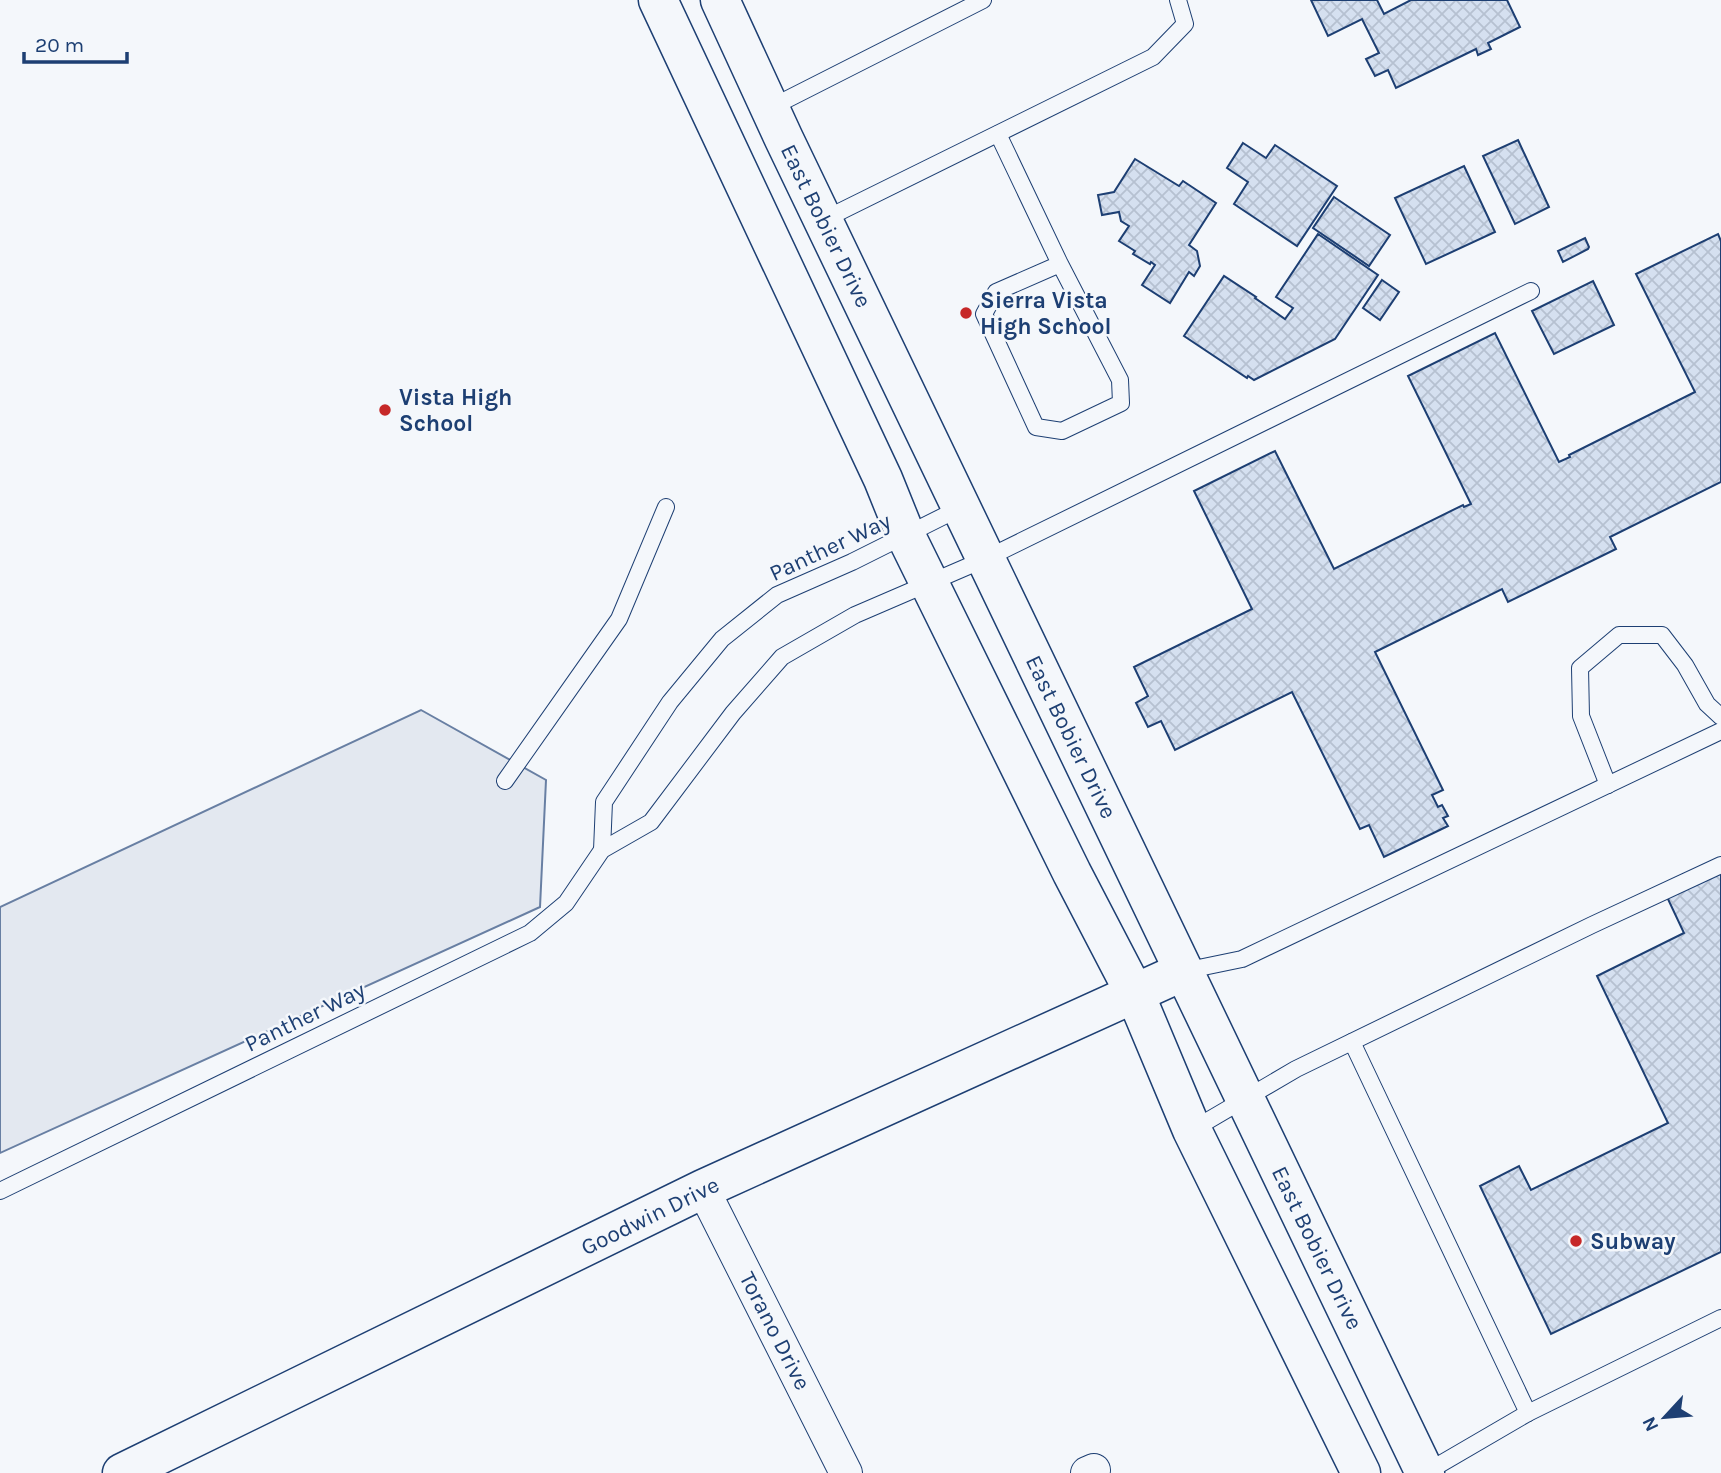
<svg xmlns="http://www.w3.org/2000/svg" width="1721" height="1473" font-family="Karla,sans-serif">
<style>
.parking{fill:#e3e8f0;stroke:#687fa3;stroke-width:2}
.building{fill:url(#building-cross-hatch);stroke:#1d3f73;stroke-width:2}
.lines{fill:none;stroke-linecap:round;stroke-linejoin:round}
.service-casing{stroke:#1d3f73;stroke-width:18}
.minor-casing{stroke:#1d3f73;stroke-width:34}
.tertiary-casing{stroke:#1d3f73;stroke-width:41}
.secondary-casing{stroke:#1d3f73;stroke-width:41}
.service{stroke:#f4f7fb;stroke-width:16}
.minor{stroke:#f4f7fb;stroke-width:32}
.tertiary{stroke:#f4f7fb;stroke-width:38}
.secondary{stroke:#f4f7fb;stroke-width:38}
.poi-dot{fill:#c62828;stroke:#f4f7fb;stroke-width:2.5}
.labels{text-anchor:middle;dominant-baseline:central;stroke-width:5;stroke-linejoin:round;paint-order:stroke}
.street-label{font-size:23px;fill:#1d3f73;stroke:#f4f7fb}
.poi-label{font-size:23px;font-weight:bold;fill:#1d3f73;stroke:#f4f7fb;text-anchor:start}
</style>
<defs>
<pattern id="building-cross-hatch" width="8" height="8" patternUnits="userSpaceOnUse" patternTransform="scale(1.75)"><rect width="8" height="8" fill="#d5e0f0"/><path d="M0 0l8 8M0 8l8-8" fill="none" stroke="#b6c1d1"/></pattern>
</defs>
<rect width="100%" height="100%" fill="#f4f7fb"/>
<path class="parking" d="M421,710L546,780L540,907L0,1153V907Z"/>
<g class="building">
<path d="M1311,0H1377L1384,14L1411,0H1507L1520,27L1488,43L1491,49L1478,55L1476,49L1396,88L1388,70L1375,76L1366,59L1379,53L1362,19L1328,36Z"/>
<path d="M1518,140L1549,207L1515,224L1483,156Z"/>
<path d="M1243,143L1266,158L1275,145L1337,186L1297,246L1234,204L1248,182L1227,168Z"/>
<path d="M1135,159L1179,186L1183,181L1216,203L1189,245L1197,251L1200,266L1194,276L1189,272L1170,303L1142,285L1155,265L1151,262L1150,264L1133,254L1135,251L1119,241L1129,226L1121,221L1119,212L1102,215L1098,195L1114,192Z"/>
<path d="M1464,166L1495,232L1426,264L1395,198Z"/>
<path d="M1334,197L1390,235L1369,266L1313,228Z"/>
<path d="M1318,234L1378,275L1335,339L1254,380L1248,376L1247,378L1184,336L1224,276L1256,297L1255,298L1285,319L1293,308L1276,297Z"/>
<path d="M1718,234L1721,241V482L1610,537L1616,549L1508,602L1502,589L1375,652L1443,790L1432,795L1438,807L1442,805L1448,816L1443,818L1448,826L1384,857L1369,825L1360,829L1292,692L1175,750L1161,721L1148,727L1136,703L1148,696L1134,667L1252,609L1194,491L1275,451L1334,569L1463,505L1464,507L1471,504L1408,376L1495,333L1559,462L1570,457L1569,455L1695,392L1636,274Z"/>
<path d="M1585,238L1589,247L1588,249L1563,262L1558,251Z"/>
<path d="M1382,280L1399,292L1380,320L1363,308Z"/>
<path d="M1593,281L1614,325L1554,354L1532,311Z"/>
<path d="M1721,871V1252L1551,1334L1480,1186L1519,1166L1531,1190L1668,1123L1597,976L1684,933L1667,897Z"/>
</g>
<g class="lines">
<defs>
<g id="service">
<path d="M770,108L983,0"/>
<path d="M998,134L1060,264L1120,380L1121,403L1062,431L1036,427L984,314L996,292L1060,264"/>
<path d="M823,220L1153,57L1185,24L1178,0"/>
<path d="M505,781L619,619L666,507"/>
<path d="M1608,785L1581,716L1580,668L1619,635H1662L1685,665L1707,704L1721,717"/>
<path d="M602,850L604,802L670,702L722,639L777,595L852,562L962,507"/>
<path d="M1184,971L1242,959L1721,731"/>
<path d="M1352,1042L1528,1413"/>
<path d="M1192,1130L1296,1069L1592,925L1721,865"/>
<path d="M0,1191L530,933L566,903L602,850L651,822L733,713L782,657L855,615L985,559L1531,291"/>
<path d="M1425,1473L1528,1413L1721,1318"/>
</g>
<g id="minor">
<path d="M703,1189L846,1473"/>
<path d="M1087,1473L1094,1470"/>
</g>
<path id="tertiary" d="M122,1473L703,1189L1184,971"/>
<g id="secondary">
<path d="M658,0L883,479L906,536L1072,873L1135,994L1192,1130L1361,1473"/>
<path d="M720,0L784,139L1425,1473"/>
</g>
</defs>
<use href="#service" class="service-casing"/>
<use href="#minor" class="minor-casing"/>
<use href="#tertiary" class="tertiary-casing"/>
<use href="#secondary" class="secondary-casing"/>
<use href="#service" class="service"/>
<use href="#minor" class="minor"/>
<use href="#tertiary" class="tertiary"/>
<use href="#secondary" class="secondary"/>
</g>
<g class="poi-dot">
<circle cx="966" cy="313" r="7"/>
<circle cx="385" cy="410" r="7"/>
<circle cx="1576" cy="1241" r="7"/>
</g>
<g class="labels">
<g class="street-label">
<text transform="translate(826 226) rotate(64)">East Bobier Drive</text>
<text transform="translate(830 547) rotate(-25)">Panther Way</text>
<text transform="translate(1071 737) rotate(64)">East Bobier Drive</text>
<text transform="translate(305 1017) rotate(-26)">Panther Way</text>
<text transform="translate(650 1216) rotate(-26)">Goodwin Drive</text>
<text transform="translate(1317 1248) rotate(64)">East Bobier Drive</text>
<text transform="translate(775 1331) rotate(63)">Torano Drive</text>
</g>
<g class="poi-label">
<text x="980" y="300">Sierra Vista<tspan x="980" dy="26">High School</tspan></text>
<text x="399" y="397">Vista High<tspan x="399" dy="26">School</tspan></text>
<text x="1590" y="1241">Subway</text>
</g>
</g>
<g transform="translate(1665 1417) rotate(244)" stroke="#f4f7fb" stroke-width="5" paint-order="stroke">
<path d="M0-5L12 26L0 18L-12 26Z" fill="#1d3f73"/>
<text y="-10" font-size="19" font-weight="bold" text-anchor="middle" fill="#1d3f73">N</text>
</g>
<path d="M24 52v10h103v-10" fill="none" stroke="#1d3f73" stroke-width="3.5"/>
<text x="35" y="52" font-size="21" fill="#1d3f73" stroke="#f4f7fb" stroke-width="5" paint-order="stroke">20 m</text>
</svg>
